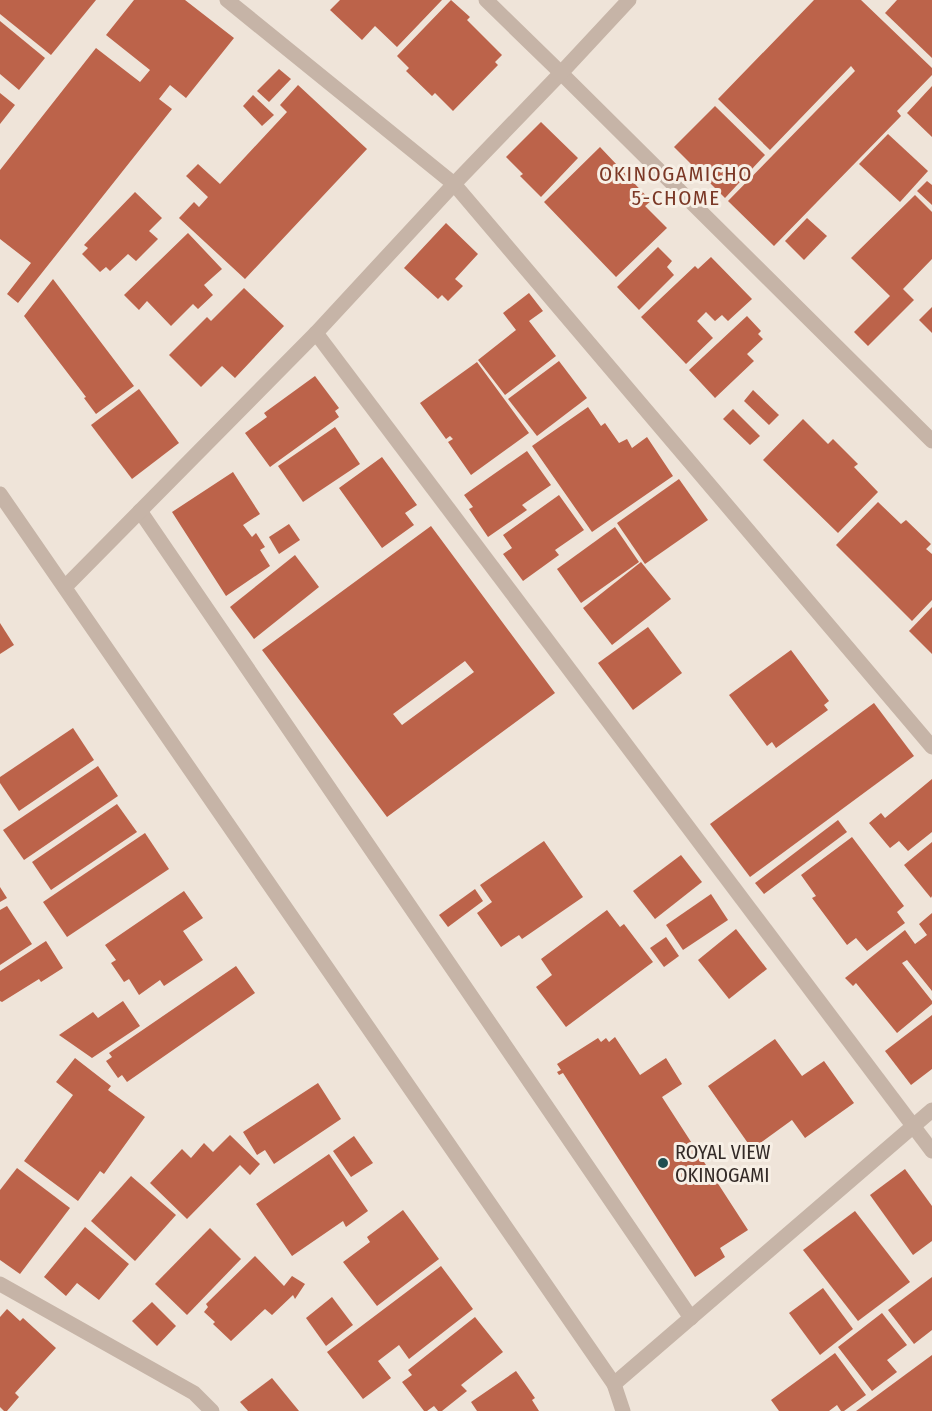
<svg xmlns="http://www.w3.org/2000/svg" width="932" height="1411" font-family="'Fira Sans Condensed',sans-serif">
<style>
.building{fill:#bc634a;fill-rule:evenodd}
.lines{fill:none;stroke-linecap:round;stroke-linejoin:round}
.minor{stroke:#c6b4a7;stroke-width:15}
.poi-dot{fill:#204f51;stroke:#f7efe5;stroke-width:2}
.labels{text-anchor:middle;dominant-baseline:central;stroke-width:6;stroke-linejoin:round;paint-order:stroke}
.poi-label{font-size:20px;fill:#332a27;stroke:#f7efe5;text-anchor:start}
.neighbourhood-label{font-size:21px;letter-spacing:1.5px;fill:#7b3826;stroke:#f7efe5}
</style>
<rect width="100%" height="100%" fill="#efe4d9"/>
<g class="building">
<path d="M0,0H96L51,55L0,14Z"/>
<path d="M134,0H185L234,38L186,98L170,85L159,99L172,109L18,303L7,294L31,263L0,239V170L96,48L140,82L150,70L106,35Z"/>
<path d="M340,0H442L397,47L375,26L362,40L330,10Z"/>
<path d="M451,0L470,17L467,20L502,55L495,62L498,65L453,111L435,93L432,96L406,71L409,68L397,56Z"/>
<path d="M814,0H861L932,68V75L897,111L901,116L774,246L728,201L855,71L851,66L770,150L718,99Z"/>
<path d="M897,0H932V58L885,13Z"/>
<path d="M0,21L45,58L19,90L0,74Z"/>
<path d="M279,69L291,79L269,102L257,91Z"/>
<path d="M298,85L367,149L245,279L179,218L194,202L199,207L208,197L186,176L198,164L220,184L287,112L280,105Z"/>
<path d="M932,86V137L907,113Z"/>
<path d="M0,93L15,105L0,124Z"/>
<path d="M253,95L274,115L262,126L243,106Z"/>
<path d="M715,106L765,155L725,198L674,147Z"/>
<path d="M541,122L578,158L541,197L520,176L523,174L506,157Z"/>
<path d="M888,134L928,171L900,202L859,164Z"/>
<path d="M600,147L651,201L645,206L667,228L616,277L544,202Z"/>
<path d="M927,181L932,185V205L917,191Z"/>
<path d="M135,192L162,218L149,231L158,239L136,261L128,254L110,271L106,267L100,272L82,254L88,248L84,245Z"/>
<path d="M915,195L932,212V259L903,289L914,300L868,346L854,332L890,296L851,258Z"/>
<path d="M807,218L827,236L804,260L785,241Z"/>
<path d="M446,223L478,254L455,279L463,286L448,301L442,295L438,299L404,268Z"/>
<path d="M188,233L222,269L204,285L213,295L198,309L193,304L171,326L147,301L139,310L124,295Z"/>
<path d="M658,247L672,261L667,267L674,275L639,310L617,287Z"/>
<path d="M711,257L752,299L728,321L722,315L715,321L706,312L697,321L713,338L686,364L641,317L695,266L698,269Z"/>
<path d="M53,279L134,386L96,414L84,398L86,397L24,316Z"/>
<path d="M244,288L284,326L235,378L222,366L201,387L169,355L207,317L211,321Z"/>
<path d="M529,293L543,311L529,321L556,356L505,395L478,360L516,330L503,313Z"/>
<path d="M932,307V333L919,320Z"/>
<path d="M747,316L761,331L758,334L763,339L747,354L754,361L715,398L689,370Z"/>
<path d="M559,361L587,398L537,436L508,399Z"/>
<path d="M477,362L529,433L471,475L448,442L453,439L450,436L446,439L420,403Z"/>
<path d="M315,376L339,408L335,411L339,417L270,467L245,433L267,417L264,413Z"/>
<path d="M139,389L179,443L132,479L91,425Z"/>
<path d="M753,390L779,415L769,425L744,401Z"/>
<path d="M588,407L601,426L605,423L619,443L627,439L632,448L647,437L673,476L592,532L532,446Z"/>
<path d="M733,409L760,436L750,445L723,419Z"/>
<path d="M803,419L828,444L833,439L858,464L854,467L878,492L838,533L763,460Z"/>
<path d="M335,427L360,464L303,502L278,466Z"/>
<path d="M527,451L551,485L522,505L527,510L488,537L469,509L473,507L464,495Z"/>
<path d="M382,457L417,505L405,513L414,525L382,548L339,488Z"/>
<path d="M233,472L260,514L243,525L252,537L256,533L265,547L260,550L270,566L226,596L172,512Z"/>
<path d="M679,479L708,520L645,564L617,523Z"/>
<path d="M559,495L584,530L555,550L559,555L523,581L503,554L512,548L503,535Z"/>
<path d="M878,502L901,524L906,520L931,544L926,549L932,554V600L912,621L836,545Z"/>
<path d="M289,524L300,540L279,554L269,537Z"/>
<path d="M431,526L555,693L387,817L262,650ZM465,661L474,672L402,725L393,714Z"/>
<path d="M615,527L639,562L581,603L557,569Z"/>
<path d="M295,555L319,587L254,639L230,607Z"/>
<path d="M641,562L671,599L612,645L583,608Z"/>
<path d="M932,607V654L909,631Z"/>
<path d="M0,623L14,645L0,654Z"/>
<path d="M648,627L682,673L633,710L598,663Z"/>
<path d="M791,650L829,701L824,705L828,710L776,748L772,742L767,746L729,695Z"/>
<path d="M874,703L914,756L750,877L710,824Z"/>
<path d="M73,728L94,760L19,811L0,783V777Z"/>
<path d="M98,766L118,796L24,860L3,830Z"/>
<path d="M932,779V832L908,851L899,841L890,848L869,823L881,813L885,818Z"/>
<path d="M117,804L137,832L51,890L32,862Z"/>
<path d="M838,820L847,832L764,894L755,883Z"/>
<path d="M145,833L169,869L67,937L43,902Z"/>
<path d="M852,837L904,906L897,912L905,923L867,951L856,938L847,945L812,898L816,896L801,875Z"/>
<path d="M544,841L583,897L522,939L519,935L501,947L477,913L492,902L480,885Z"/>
<path d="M932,842V896L931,898L904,865Z"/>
<path d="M681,855L702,882L655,919L633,891Z"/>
<path d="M0,887L7,898L0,902Z"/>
<path d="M475,889L483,901L448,927L439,915Z"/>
<path d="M184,891L203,918L183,931L203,960L164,986L160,980L139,995L129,979L124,982L111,963L116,960L105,945Z"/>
<path d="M711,894L728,920L683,950L666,925Z"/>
<path d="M7,906L32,944L0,965V910Z"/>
<path d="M607,910L620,927L624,924L653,962L566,1027L536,987L552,975L541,959Z"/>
<path d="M932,913V991L907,960L902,963L932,1001V1004L897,1033L856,983L853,986L845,978L905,930L915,944L927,935L919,924Z"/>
<path d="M736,929L767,969L729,999L698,960Z"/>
<path d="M666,937L679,956L664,967L650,948Z"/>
<path d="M46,941L63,968L41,982L39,979L2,1002L0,1001V971Z"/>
<path d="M236,966L255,993L127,1082L122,1075L118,1078L106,1061L112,1057L109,1053Z"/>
<path d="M123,1001L140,1026L92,1058L59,1035L93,1012L98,1018Z"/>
<path d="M932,1015V1069L911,1085L885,1051Z"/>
<path d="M615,1037L640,1075L666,1058L682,1084L662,1097L748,1230L720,1248L725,1257L695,1277L563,1073L559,1075L557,1072L561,1070L557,1064L598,1038L601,1042L606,1038L609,1042Z"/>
<path d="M775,1039L802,1076L824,1061L854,1103L805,1138L792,1120L752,1149L708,1086Z"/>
<path d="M75,1058L111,1086L108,1090L145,1117L104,1174L100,1171L78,1201L24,1161L73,1095L56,1082Z"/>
<path d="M318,1083L341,1119L274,1164L265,1150L257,1155L243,1132Z"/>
<path d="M230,1135L260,1164L250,1175L240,1165L187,1219L150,1183L182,1149L191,1158L204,1143L213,1152Z"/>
<path d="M354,1136L373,1163L351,1177L333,1151Z"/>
<path d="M329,1154L368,1211L346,1227L343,1221L292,1256L256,1204Z"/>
<path d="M17,1168L70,1208L20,1274L0,1260V1190Z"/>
<path d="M905,1169L932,1206V1241L913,1255L870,1195Z"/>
<path d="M131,1176L176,1215L135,1261L91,1221Z"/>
<path d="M403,1210L439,1259L377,1306L343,1262L370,1242L367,1237Z"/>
<path d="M855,1211L910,1282L858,1321L803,1250Z"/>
<path d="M85,1227L129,1264L99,1300L77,1283L66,1296L44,1277Z"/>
<path d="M210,1228L241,1259L187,1315L155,1284Z"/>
<path d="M255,1256L284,1286L292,1276L305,1284L295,1299L293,1295L272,1315L265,1309L231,1341L213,1324L215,1322L204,1312L208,1307L206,1304Z"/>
<path d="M441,1266L473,1309L409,1359L399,1345L378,1361L391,1378L363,1399L327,1352Z"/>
<path d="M932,1277V1330L914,1344L888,1310Z"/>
<path d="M823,1288L853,1329L820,1355L789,1313Z"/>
<path d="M332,1297L353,1325L326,1346L306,1318Z"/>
<path d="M152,1302L176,1326L157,1346L132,1321Z"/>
<path d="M7,1309L20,1321L23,1318L56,1348L15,1393L19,1397L7,1411H4L0,1407V1317Z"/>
<path d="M882,1313L907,1345L887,1360L897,1372L872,1391L838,1347Z"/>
<path d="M475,1317L503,1352L461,1385L467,1391L442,1411H438L434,1406L427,1411H424L402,1382L412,1375L408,1370Z"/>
<path d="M835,1353L866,1395L844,1411H841L837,1405L829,1411H779L771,1400Z"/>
<path d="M932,1355V1411H856Z"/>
<path d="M516,1371L535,1398L532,1400L539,1411H477L471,1402Z"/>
<path d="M272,1378L299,1411H248L240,1402Z"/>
</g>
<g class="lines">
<g class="minor">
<path d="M227,0L454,184L932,747"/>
<path d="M486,0L561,73L932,441"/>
<path d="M316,333L932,1151"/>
<path d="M0,494L614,1384L623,1411"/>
<path d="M140,511L691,1318"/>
<path d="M65,587L316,333L454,184L561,73L629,0"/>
<path d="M0,1284L194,1393L212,1411"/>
<path d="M614,1384L932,1110"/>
</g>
</g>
<circle class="poi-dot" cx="663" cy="1163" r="6"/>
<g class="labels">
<g class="poi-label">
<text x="675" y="1152">ROYAL VIEW<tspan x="675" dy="23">OKINOGAMI</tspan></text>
</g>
<g class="neighbourhood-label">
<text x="676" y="174">OKINOGAMICHO<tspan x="676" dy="24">5-CHOME</tspan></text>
</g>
</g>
</svg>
